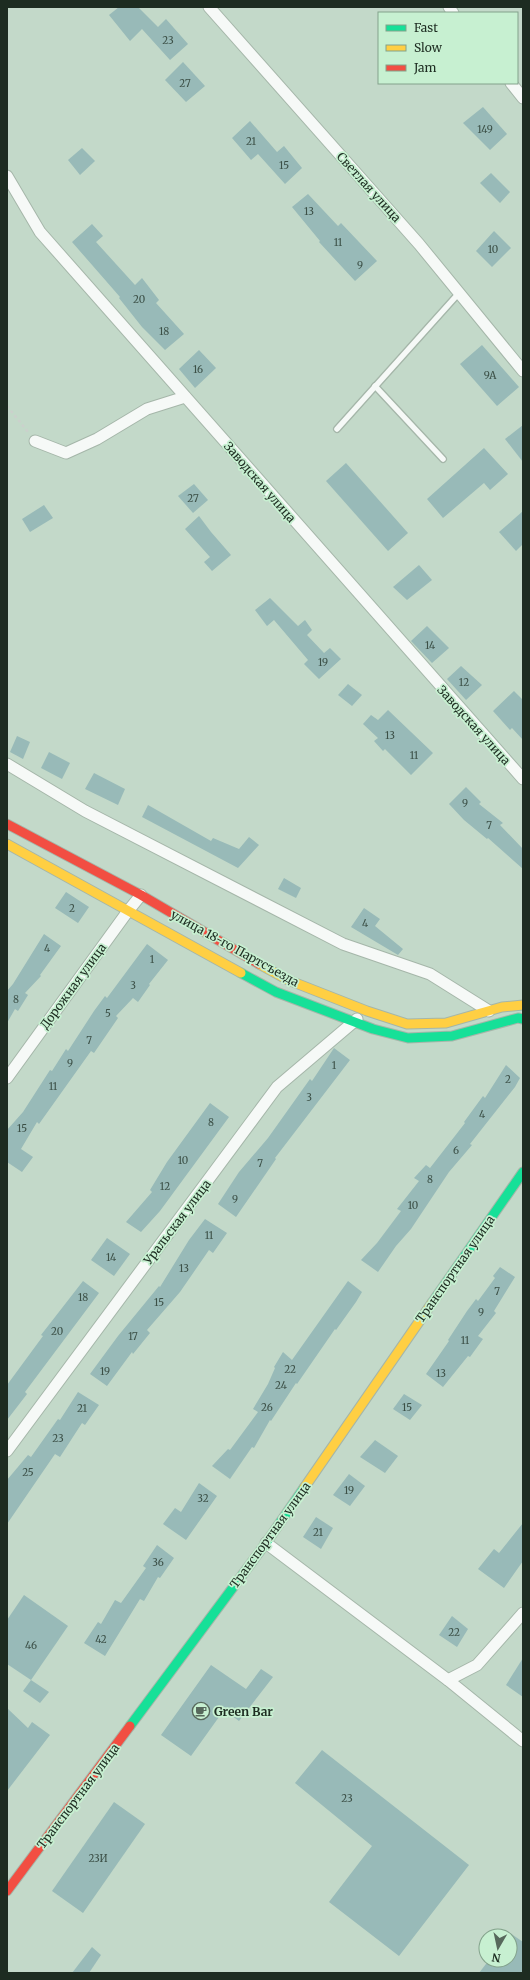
<svg xmlns="http://www.w3.org/2000/svg" width="530" height="1980" font-family="Merriweather,serif">
<style>
.building{fill:#98bab8}
.lines{fill:none;stroke-linecap:round;stroke-linejoin:round}
.lane-casing{stroke:#a5b6a9;stroke-width:8}
.street-casing{stroke:#a5b6a9;stroke-width:13}
.fast-casing{stroke:#a5b6a9;stroke-width:11}
.slow-casing{stroke:#a5b6a9;stroke-width:11}
.jam-casing{stroke:#a5b6a9;stroke-width:11}
.path{stroke:#cbd1cc;stroke-width:2.5;stroke-dasharray:3 3;stroke-linecap:butt}
.lane{stroke:#f6f9f7;stroke-width:5.5}
.street{stroke:#f6f9f7;stroke-width:11}
.fast{stroke:#16e098;stroke-width:9}
.slow{stroke:#ffcf43;stroke-width:9}
.jam{stroke:#f24e42;stroke-width:9}
.labels{text-anchor:middle;dominant-baseline:central;stroke-width:3.5;stroke-linejoin:round;paint-order:stroke}
.number-label{font-size:10px;fill:#3c5047}
.street-label{font-size:12px;fill:#1d2c21;stroke:#c7f0d1}
.poi-label{font-size:12px;font-weight:bold;fill:#1d2c21;stroke:#c7f0d1;text-anchor:start}
</style>
<rect width="100%" height="100%" fill="#c3d9c9"/>
<g class="building">
<path d="M119,7H138L158,27L166,19L188,44L170,60L142,29L130,41L109,15Z"/>
<path d="M183,62L205,86L186,102L165,80Z"/>
<path d="M483,107L507,134L490,150L463,123Z"/>
<path d="M250,121L277,152L284,146L302,168L285,184L258,154L251,160L232,138Z"/>
<path d="M82,148L95,161L80,175L68,160Z"/>
<path d="M491,173L510,192L500,203L480,183Z"/>
<path d="M308,194L338,226L341,223L377,261L355,281L319,242L320,241L292,207Z"/>
<path d="M92,224L103,236L96,242L135,285L142,278L159,300L156,303L184,334L165,350L142,327L119,298L120,297L72,242Z"/>
<path d="M494,231L511,248L492,267L476,251Z"/>
<path d="M482,345L519,387L497,406L460,364Z"/>
<path d="M199,350L216,368L195,388L179,369Z"/>
<path d="M523,425V462L505,439Z"/>
<path d="M484,448L508,474L490,490L484,483L443,518L427,499Z"/>
<path d="M346,463L408,533L388,551L326,481Z"/>
<path d="M194,484L208,500L193,513L178,496Z"/>
<path d="M44,505L53,518L30,532L22,519Z"/>
<path d="M523,511V544L516,551L499,532Z"/>
<path d="M199,516L211,532L231,555L212,571L204,562L210,557L185,529Z"/>
<path d="M419,565L432,580L407,600L393,587Z"/>
<path d="M270,598L298,626L305,620L312,630L307,635L324,653L330,648L341,659L319,679L304,664L308,660L274,620L267,626L255,610Z"/>
<path d="M427,626L449,648L432,663L411,641Z"/>
<path d="M461,666L482,685L466,700L447,679Z"/>
<path d="M348,684L362,695L352,706L338,695Z"/>
<path d="M514,691L523,700V740L512,728L510,730L493,711Z"/>
<path d="M388,710L433,753L411,775L385,749L383,751L374,741L378,738L363,724L371,715L378,720Z"/>
<path d="M17,736L30,742L23,759L10,752Z"/>
<path d="M49,752L70,763L62,779L41,768Z"/>
<path d="M94,773L125,789L118,805L85,789Z"/>
<path d="M466,787L481,802L479,804L503,823L500,825L523,849V869L488,838L487,839L464,820L449,804Z"/>
<path d="M148,805L211,841L213,838L239,849L249,837L259,845L238,868L142,817Z"/>
<path d="M284,878L301,888L296,898L278,889Z"/>
<path d="M66,892L89,907L78,923L55,908Z"/>
<path d="M364,908L380,919L375,926L403,949L398,955L351,927Z"/>
<path d="M44,934L61,946L40,975L41,976L25,993L28,995L18,1011L15,1009L7,1023V991L13,984Z"/>
<path d="M147,944L168,960L149,984L150,985L138,1002L133,998L116,1016L118,1018L94,1053L91,1051L39,1124L37,1122L21,1149L33,1157L22,1172L7,1162V1130L23,1112L50,1070L52,1071L66,1049L68,1051L94,1011L105,996L107,998Z"/>
<path d="M334,1048L350,1060L275,1158L276,1159L236,1217L218,1204L239,1172L268,1138L310,1079L312,1081Z"/>
<path d="M506,1065L520,1078L515,1087L470,1144L472,1145L449,1172L411,1229L396,1246L378,1272L361,1260L377,1243L401,1211L397,1209L419,1181L414,1178L426,1165L430,1168L465,1123L464,1122L483,1096L485,1098Z"/>
<path d="M210,1103L229,1117L160,1211L141,1232L126,1222L152,1192L150,1190L167,1162Z"/>
<path d="M205,1219L227,1233L213,1253L209,1250L180,1292L147,1330L150,1333L133,1354L132,1352L107,1386L90,1374L118,1336L159,1286L160,1287L189,1240Z"/>
<path d="M107,1238L130,1254L114,1276L91,1260Z"/>
<path d="M500,1267L515,1277L494,1311L496,1313L478,1336L483,1339L470,1357L468,1356L443,1387L426,1374L449,1341L448,1340L467,1311L476,1299L478,1301L495,1278L493,1276Z"/>
<path d="M83,1281L99,1293L25,1392L27,1394L7,1420V1385L43,1336L41,1335Z"/>
<path d="M348,1281L362,1292L356,1302L336,1330L335,1329L297,1384L296,1383L271,1421L270,1420L254,1448L252,1447L230,1479L212,1466L228,1449L230,1450L258,1412L253,1409L268,1384L275,1368L274,1367L283,1352L292,1360Z"/>
<path d="M78,1392L99,1405L85,1425L82,1423L60,1457L55,1454L7,1524V1480L28,1455L31,1457L58,1419L60,1420Z"/>
<path d="M404,1394L422,1405L410,1420L393,1409Z"/>
<path d="M375,1440L398,1456L385,1473L360,1457Z"/>
<path d="M349,1474L365,1486L350,1506L333,1495Z"/>
<path d="M199,1483L217,1496L186,1540L163,1524L175,1508L181,1512Z"/>
<path d="M316,1517L333,1528L321,1549L303,1537Z"/>
<path d="M523,1523V1561L504,1588L478,1569L494,1549L499,1553Z"/>
<path d="M157,1545L174,1558L160,1578L158,1577L144,1601L140,1599L105,1656L84,1643L98,1622L101,1624L115,1600L121,1603L146,1568L143,1566Z"/>
<path d="M24,1595L68,1626L31,1680L7,1664V1620Z"/>
<path d="M452,1616L468,1629L457,1647L439,1635Z"/>
<path d="M523,1658V1697L506,1685Z"/>
<path d="M211,1665L246,1689L261,1669L273,1677L239,1721L224,1710L191,1756L161,1735Z"/>
<path d="M31,1680L49,1692L40,1703L23,1691Z"/>
<path d="M7,1708L28,1728L32,1722L50,1735L7,1791Z"/>
<path d="M322,1750L469,1865L399,1956L329,1902L372,1846L295,1783Z"/>
<path d="M114,1802L145,1824L83,1913L52,1891Z"/>
<path d="M510,1933L523,1942V1973H479L489,1960H510Z"/>
<path d="M92,1947L101,1955L89,1973H72Z"/>
</g>
<g class="lines">
<defs>
<g id="lane">
<path d="M375,386L443,459"/>
<path d="M337,429L459,293"/>
</g>
<g id="street">
<path d="M209,7L419,244L523,371"/>
<path d="M449,7L453,13"/>
<path d="M511,83L523,98"/>
<path d="M7,176L40,232L523,779"/>
<path d="M35,441L66,453L97,439L147,409L185,397"/>
<path d="M7,764L85,811L343,944L430,974L489,1011"/>
<path d="M7,1078L128,911L141,895"/>
<path d="M7,1451L277,1087L357,1019"/>
<path d="M266,1543L448,1680L523,1741"/>
<path d="M448,1680L477,1665L523,1613"/>
</g>
<g id="fast">
<path d="M241,973L276,992L373,1029L408,1038L452,1036L518,1018L523,1019"/>
<path d="M432,1303L523,1172"/>
<path d="M130,1726L266,1543L304,1488"/>
</g>
<g id="slow">
<path d="M7,844L241,973"/>
<path d="M259,964L288,980L367,1011L407,1024L446,1023L502,1007L523,1005"/>
<path d="M304,1488L432,1303"/>
</g>
<g id="jam">
<path d="M7,824L141,895L259,964"/>
<path d="M7,1891L130,1726"/>
</g>
</defs>
<use href="#lane" class="lane-casing"/>
<use href="#street" class="street-casing"/>
<use href="#fast" class="fast-casing"/>
<use href="#slow" class="slow-casing"/>
<use href="#jam" class="jam-casing"/>
<path class="path" d="M7,406L28,432"/>
<use href="#lane" class="lane"/>
<use href="#street" class="street"/>
<use href="#fast" class="fast"/>
<use href="#slow" class="slow"/>
<use href="#jam" class="jam"/>
</g>
<defs>
<symbol id="cafe-ring" viewBox="-11 -11 22 22"><circle r="9.5" fill="#c7f0d1" stroke="#57695c" stroke-width="1.5"/><path d="M-5.5-4.5H6V0H3Q3 3.5 0 3.5H-2.5Q-5.5 3.5-5.5 0ZM3-3.2v2h1.7v-2ZM-6 4.5H4V6H-6Z" fill="#57695c"/></symbol>
</defs>
<g fill-rule="evenodd">
<use href="#cafe-ring" x="191" y="1701" width="20" height="20"/>
</g>
<g class="labels">
<g class="number-label">
<text x="168" y="40">23</text>
<text x="185" y="83">27</text>
<text x="485" y="129">149</text>
<text x="251" y="141">21</text>
<text x="284" y="165">15</text>
<text x="309" y="211">13</text>
<text x="338" y="242">11</text>
<text x="493" y="249">10</text>
<text x="360" y="265">9</text>
<text x="139" y="299">20</text>
<text x="164" y="331">18</text>
<text x="198" y="369">16</text>
<text x="490" y="375">9А</text>
<text x="193" y="498">27</text>
<text x="430" y="645">14</text>
<text x="323" y="662">19</text>
<text x="464" y="682">12</text>
<text x="390" y="735">13</text>
<text x="414" y="755">11</text>
<text x="465" y="803">9</text>
<text x="489" y="825">7</text>
<text x="72" y="908">2</text>
<text x="365" y="923">4</text>
<text x="47" y="948">4</text>
<text x="152" y="959">1</text>
<text x="133" y="985">3</text>
<text x="16" y="999">8</text>
<text x="108" y="1013">5</text>
<text x="89" y="1040">7</text>
<text x="70" y="1063">9</text>
<text x="334" y="1065">1</text>
<text x="508" y="1079">2</text>
<text x="53" y="1086">11</text>
<text x="309" y="1097">3</text>
<text x="482" y="1114">4</text>
<text x="211" y="1122">8</text>
<text x="22" y="1128">15</text>
<text x="456" y="1150">6</text>
<text x="183" y="1160">10</text>
<text x="260" y="1163">7</text>
<text x="430" y="1179">8</text>
<text x="165" y="1186">12</text>
<text x="235" y="1199">9</text>
<text x="413" y="1205">10</text>
<text x="209" y="1235">11</text>
<text x="111" y="1257">14</text>
<text x="184" y="1268">13</text>
<text x="497" y="1291">7</text>
<text x="83" y="1297">18</text>
<text x="159" y="1302">15</text>
<text x="481" y="1312">9</text>
<text x="57" y="1331">20</text>
<text x="133" y="1336">17</text>
<text x="465" y="1340">11</text>
<text x="290" y="1369">22</text>
<text x="105" y="1371">19</text>
<text x="441" y="1373">13</text>
<text x="281" y="1385">24</text>
<text x="267" y="1407">26</text>
<text x="407" y="1407">15</text>
<text x="82" y="1408">21</text>
<text x="58" y="1438">23</text>
<text x="28" y="1472">25</text>
<text x="349" y="1490">19</text>
<text x="203" y="1498">32</text>
<text x="318" y="1532">21</text>
<text x="158" y="1562">36</text>
<text x="454" y="1632">22</text>
<text x="101" y="1639">42</text>
<text x="31" y="1645">46</text>
<text x="347" y="1798">23</text>
<text x="98" y="1858">23И</text>
</g>
<g class="street-label">
<text transform="translate(369 187) rotate(48)">Светлая улица</text>
<text transform="translate(260 482) rotate(49)">Заводская улица</text>
<text transform="translate(474 725) rotate(48)">Заводская улица</text>
<text transform="translate(235 948) rotate(29)">улица 18-го Партсъезда</text>
<text transform="translate(73 986) rotate(-54)">Дорожная улица</text>
<text transform="translate(177 1222) rotate(-53)">Уральская улица</text>
<text transform="translate(455 1269) rotate(-55)">Транспортная улица</text>
<text transform="translate(270 1535) rotate(-54)">Транспортная улица</text>
<text transform="translate(78 1796) rotate(-53)">Транспортная улица</text>
</g>
<g class="poi-label">
<text x="214" y="1711">Green Bar</text>
</g>
</g>
<rect width="530" height="1980" fill="none" stroke="#1d2c21" stroke-width="16"/>
<rect x="378" y="12" width="140" height="72" fill="#c7f0d1" stroke="#83a28b"/>
<rect x="386" y="25" width="20" height="6" fill="#16e098" stroke="#83a28b"/>
<text x="414" y="32" font-size="12" fill="#1d2c21">Fast</text>
<rect x="386" y="45" width="20" height="6" fill="#ffcf43" stroke="#83a28b"/>
<text x="414" y="52" font-size="12" fill="#1d2c21">Slow</text>
<rect x="386" y="65" width="20" height="6" fill="#f24e42" stroke="#83a28b"/>
<text x="414" y="72" font-size="12" fill="#1d2c21">Jam</text>
<g transform="translate(498 1948) rotate(189)"><circle r="19" fill="#c7f0d1" stroke="#83a28b"/>
<path d="M0-3L7 15L0 10L-7 15Z" fill="#57695c"/>
<text y="-6" font-size="11" font-weight="bold" text-anchor="middle" fill="#1d2c21">N</text>
</g>
</svg>
